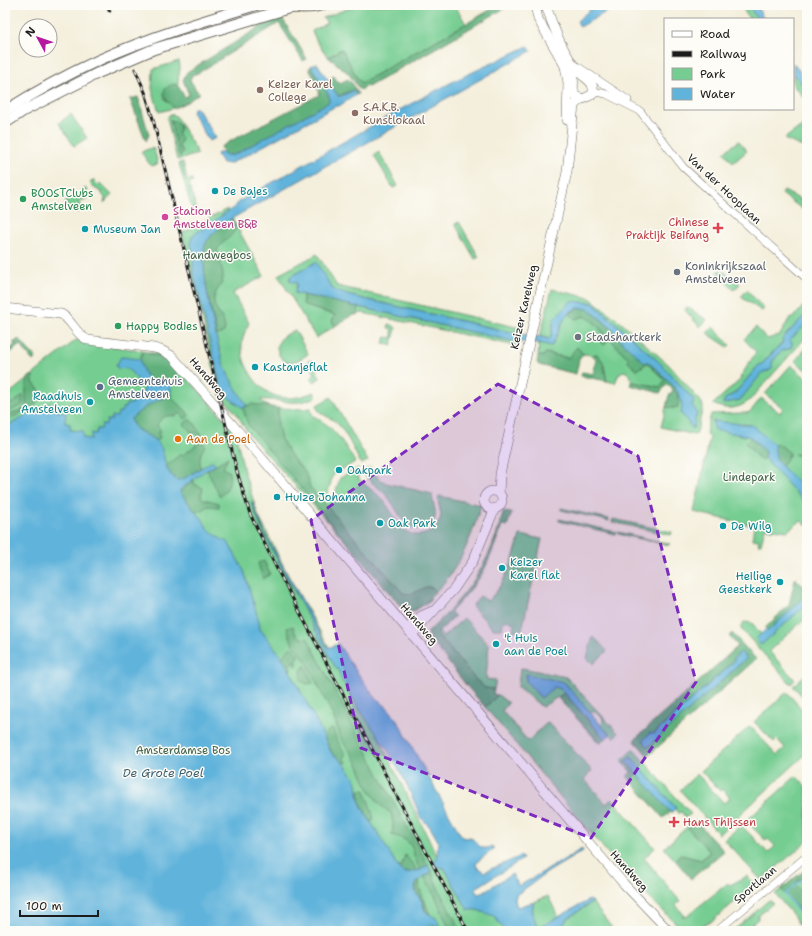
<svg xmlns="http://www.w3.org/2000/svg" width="812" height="936" font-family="'Shantell Sans',sans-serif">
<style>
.green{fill:#76cd92;stroke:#497457}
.forest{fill:#60b07c;stroke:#3e664c;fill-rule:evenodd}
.water{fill:#60b3db;stroke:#3e687c}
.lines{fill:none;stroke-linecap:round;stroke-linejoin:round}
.stream{stroke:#60b3db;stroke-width:1.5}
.minor-casing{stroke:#68665f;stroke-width:8}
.major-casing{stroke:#68665f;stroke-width:10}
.highway-casing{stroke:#68665f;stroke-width:12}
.minor{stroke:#fff;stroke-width:7}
.major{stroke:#fff;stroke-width:9}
.highway{stroke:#fff;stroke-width:10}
.rail-casing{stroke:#1c1c1c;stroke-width:3}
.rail{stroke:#fdfcf7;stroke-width:1.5;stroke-dasharray:4.5;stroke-linecap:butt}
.marked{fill:#7b2cbf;fill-opacity:0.2;stroke:#7b2cbf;stroke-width:3;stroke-dasharray:8 5;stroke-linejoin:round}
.education-dot{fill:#8d6e63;stroke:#fdfcf7;stroke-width:1.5}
.culture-dot{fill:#0f9aa8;stroke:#fdfcf7;stroke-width:1.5}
.leisure-dot{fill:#2e9e5b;stroke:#fdfcf7;stroke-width:1.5}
.hotel-dot{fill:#d1479c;stroke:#fdfcf7;stroke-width:1.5}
.health-dot{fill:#e0444e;stroke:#fdfcf7;stroke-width:1.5}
.worship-dot{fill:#6b7280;stroke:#fdfcf7;stroke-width:1.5}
.service-dot{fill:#5c6f8a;stroke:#fdfcf7;stroke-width:1.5}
.food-dot{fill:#e8710a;stroke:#fdfcf7;stroke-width:1.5}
.labels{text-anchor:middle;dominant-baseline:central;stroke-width:3;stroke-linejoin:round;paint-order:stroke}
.education-label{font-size:11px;fill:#785e54;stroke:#fdfcf7;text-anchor:start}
.street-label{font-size:11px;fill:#1c1c1c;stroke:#fdfcf7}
.culture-label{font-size:11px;fill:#0d838f;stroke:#fdfcf7;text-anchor:start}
.leisure-label{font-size:11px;fill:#27864d;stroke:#fdfcf7;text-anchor:start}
.hotel-label{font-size:11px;fill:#b23c85;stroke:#fdfcf7;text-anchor:start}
.health-label{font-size:11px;fill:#be3a42;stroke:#fdfcf7;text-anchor:end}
.park-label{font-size:11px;fill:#40634b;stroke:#fdfcf7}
.worship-label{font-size:11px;fill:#5b616d;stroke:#fdfcf7;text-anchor:start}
.service-label{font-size:11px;fill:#4e5e75;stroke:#fdfcf7;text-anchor:start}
.food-label{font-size:11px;fill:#c56008;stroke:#fdfcf7;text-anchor:start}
.water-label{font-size:12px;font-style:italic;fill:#3b6072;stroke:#fdfcf7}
</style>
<rect width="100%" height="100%" fill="#fdfcf7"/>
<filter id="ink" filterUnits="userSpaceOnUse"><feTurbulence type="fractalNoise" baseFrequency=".025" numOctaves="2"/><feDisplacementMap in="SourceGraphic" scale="8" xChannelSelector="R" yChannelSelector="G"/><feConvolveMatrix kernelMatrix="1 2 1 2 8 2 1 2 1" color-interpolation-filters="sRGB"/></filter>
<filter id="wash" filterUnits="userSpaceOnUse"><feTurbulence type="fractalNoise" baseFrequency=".012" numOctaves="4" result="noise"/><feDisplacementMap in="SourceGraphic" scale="16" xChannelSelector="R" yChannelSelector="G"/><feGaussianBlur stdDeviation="0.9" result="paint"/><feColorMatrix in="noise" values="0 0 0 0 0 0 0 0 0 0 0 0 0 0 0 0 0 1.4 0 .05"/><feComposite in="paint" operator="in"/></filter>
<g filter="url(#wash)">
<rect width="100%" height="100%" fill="#f4efdc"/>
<g class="green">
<path d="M357,5H455L466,24L361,83L356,76L341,49L328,57L317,42L312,31L327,23L323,18Z"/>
<path d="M741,5H749L757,19H749Z"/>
<path d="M179,61C182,72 177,76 178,86L174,84L164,98L174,108L159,112L152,89L153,69Z"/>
<path d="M793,73L807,90V102L793,85Z"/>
<path d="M71,114L87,138L74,146L59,123Z"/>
<path d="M170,114L176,116L198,154L177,160L167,118Z"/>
<path d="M807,122V149L784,139Z"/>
<path d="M739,141L747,151L733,163L724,152Z"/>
<path d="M151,148L154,149L158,164L151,166L141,152Z"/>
<path d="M379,152L398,186L393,188L374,155Z"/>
<path d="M183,162L187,181L192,179L193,182L189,184L198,214L194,216L180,167L179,163Z"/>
<path d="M93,180L98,185L100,183L112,195L104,203L105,198L102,194V192L96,189L90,183Z"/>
<path d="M85,188L88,191L85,194L88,197L83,202L81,199L78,201L81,206L80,207L81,209L77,213L74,210L72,211L65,203L72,196L75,198Z"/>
<path d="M784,191L807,203V210L806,212L782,194Z"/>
<path d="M227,209L264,276L233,293L249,323C247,328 244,333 243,338C240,349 243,361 249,371C264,398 285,404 314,392L316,397C292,408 282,398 260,400L278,414V408L304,409L311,408L312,415C335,428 342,440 355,462L333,475L326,499L333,500L340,478L358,468V478C365,486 376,492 383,500C395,514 402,541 425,534C431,532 436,528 439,522C444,513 436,504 439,496L481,505C472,536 460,568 436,591C429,584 424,588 416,593L431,600L410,613L249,434L236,413L220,395L182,233Z"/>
<path d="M459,222L479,257L475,259L455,224Z"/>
<path d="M317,254L337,286L520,328L519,334L351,296L336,291L332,289L316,262L290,277L289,279L297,283L295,293L303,295V303L312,308L335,315L332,321L335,326L316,338L278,275Z"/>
<path d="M719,270L724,272L740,284L734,290L717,272Z"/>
<path d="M552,289L590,298L618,320L669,365L702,403L703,407L697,432L695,435L661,427L666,407L673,408L678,405V394L683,406L681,413L693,428L692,405L694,400L659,362L593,303L588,302L553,322L551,337L549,339L540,336Z"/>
<path d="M747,290L764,309L762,311L741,297Z"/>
<path d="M807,302V313L782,339L783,341L762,364L759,365L735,393L725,399L723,403L740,400L762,372L769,371L772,362L781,351L789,349L792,345L790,340L807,323V336L751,399C740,409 726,411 713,404L740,380L741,376L756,352L744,339L756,327L767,339L780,335L789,319L794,317Z"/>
<path d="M359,307L517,342L516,346L363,313L358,314Z"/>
<path d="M687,307L707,320L700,327L685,310Z"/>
<path d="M570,313L575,319L585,316L596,324L603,333L598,339L604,345L609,339L611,340L629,359L628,362L637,370L647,363L665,380L660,387L633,382L630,385C633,378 631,373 623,371L619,374L615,383L607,381L603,362L597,354L592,355L583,354V353L568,358L547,353L544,356H538L539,343L552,345L564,319Z"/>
<path d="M389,324L394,326L396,328L392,345L383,343L386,337L392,338V329L388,328Z"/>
<path d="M713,327L730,345L728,347L707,333Z"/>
<path d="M295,330L308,354C304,357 298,361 293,362C282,364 277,354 277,345L282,337Z"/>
<path d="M76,340L167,355L235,431L244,471L258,515L288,575L365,710L439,860L441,867L444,868L477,910L498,913L511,931H5V397Z"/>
<path d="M807,347V371L795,361Z"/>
<path d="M310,360L313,362L320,378L314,382L311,379L315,374L311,366L307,368L306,366L307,362Z"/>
<path d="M791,365L807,379V455L794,454L807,458V526L801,521L787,531L765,528L761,544H758L759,540L752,539L754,526L694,512L710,437L706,433L711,414L746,413L750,412L761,398L780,413L783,408L765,394Z"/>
<path d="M331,397L368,461L361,464C354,451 348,435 337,423C331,417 320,415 317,408V405Z"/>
<path d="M369,468H371L378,478L386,483L432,494C432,502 437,511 435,518C433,523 428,527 423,528C405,535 397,507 387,496C380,488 371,483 364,475L365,470Z"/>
<path d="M561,508L609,519V521L561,510Z"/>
<path d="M559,519L616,532L615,534L559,521Z"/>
<path d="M613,519L672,532L671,535L612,522Z"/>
<path d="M618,532L670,544L669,545L618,534Z"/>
<path d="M520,535L542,539L522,630L513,631L514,624L508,620L503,622L502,629H493L472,606L480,596L488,601C506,583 514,558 520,535Z"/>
<path d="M807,604V617L769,651L795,680L791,684L741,629V625L744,622L752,623L761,634L757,639L762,644Z"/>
<path d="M464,618L489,645L486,679L496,680L494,689L485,688L475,679L437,634L439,632L443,637Z"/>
<path d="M593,636L607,651L593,664L587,658Z"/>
<path d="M522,668L566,677L618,733L614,738L602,726L603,719C600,715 596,711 590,712L564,682L554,687L561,689L564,693L542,707L518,687L520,669Z"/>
<path d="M807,673V701L793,686Z"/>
<path d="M787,692L807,715V753L719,834L680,790L697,774L724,803L730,798L723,789L720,791L701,771L750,726L777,755L785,748L777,739L774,742L754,722Z"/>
<path d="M498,695L508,703L502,711L528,741L548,722L592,771L584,779L606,804L612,799L655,848L644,858L680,901L676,905L684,915L682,917L688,915L728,883L730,885L747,876L755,885L712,921L693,931H684L635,884L617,864L485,707Z"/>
<path d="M633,749L691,814L685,818L682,812L678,813L675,809L676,808L631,757L623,763L621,761Z"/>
<path d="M796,776L807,787V842L761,880L724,840L741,825L768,853L775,846L768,839L766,841L746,821Z"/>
<path d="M687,827L710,851L701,860L681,855L675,860L664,848Z"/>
<path d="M807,873V918L795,884Z"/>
<path d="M781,889L807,920V931H803L792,914L775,894Z"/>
<path d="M548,896L559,918L542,927L537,925C533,918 531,909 534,902Z"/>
<path d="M769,900L773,903L758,916V919L743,931H733Z"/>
<path d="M592,902L612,928L602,929L599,931H565L563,925L567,919Z"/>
</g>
<g class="forest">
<path d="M499,5L507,7L368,87L366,86L360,90L348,73L328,57L342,49L356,76L361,83Z"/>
<path d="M276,17L281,18L284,21L307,59L303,61L279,23L198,73L192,75L190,80L197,91L200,93L187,102L174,108C166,100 156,90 174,84L178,86L185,97L189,95L183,80L187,72Z"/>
<path d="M311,66L329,96L330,102L234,155H225L221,147L234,139L319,95L317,83L309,69Z"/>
<path d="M334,76L337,81L340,83L348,79L352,83L358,94L356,95L353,90L338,96L327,80Z"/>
<path d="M138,97L149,135L146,141L130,99Z"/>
<path d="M170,119L178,123L180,127L178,134L182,139L179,146L183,152L180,157L178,152Z"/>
<path d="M231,219L236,227C233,238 221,241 217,251C219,258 224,273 223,279C221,287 213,293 214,303C216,313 228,321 224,332L217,336C213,316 197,259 206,242C212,232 222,225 231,219Z"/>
<path d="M303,295L359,307L358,314L352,316L335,326L332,321L335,315L305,306L303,303Z"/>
<path d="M579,308L589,309L615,332L616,336L645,362L647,361C660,373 683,388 678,407L673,408L666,407L669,395L673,392L671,387L666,385L660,393L630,385L633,382L660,387L665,380L647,363L637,370L628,362L629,359L611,340L609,339L604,345L598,339L603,333L596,324L585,316L575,319L570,313Z"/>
<path d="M19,339L36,358L33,361L20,345L5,357V353L15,345V343H13Z"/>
<path d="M577,347L583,354L579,360L576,374L539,365L537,363L538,356H544L545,353L568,358Z"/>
<path d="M142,353C160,355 165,357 178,371L169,381L167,380L158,385C146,381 136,365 142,353Z"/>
<path d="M597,354L603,362L607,381L581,376L582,372L593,374L596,359L592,355Z"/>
<path d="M30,376H33V382L40,391L36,404L5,422V416L26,408C26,399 24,383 30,376Z"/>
<path d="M171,394C176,407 185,405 189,416L184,419L180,413L176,416C165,415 163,416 157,425L161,431L158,433L160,437L157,442L134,427L131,419C143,407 155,401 171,394Z"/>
<path d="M5,395L12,404L23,395V405L5,413V409L7,408L5,405Z"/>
<path d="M251,404L278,408V425L281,439L294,460L305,472L310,487L403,593C419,598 424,579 436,591L425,604L414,611L406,610L402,608L248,425L243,409L245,407Z"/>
<path d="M189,419L195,424L202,435V440L196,432L192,433L184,424Z"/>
<path d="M751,437L765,452L764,458L761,461L745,443Z"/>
<path d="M200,442H203L205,446C200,453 199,459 201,468L183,479L177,480L168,473L166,466L179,455H183Z"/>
<path d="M774,444H779L790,453L782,467L776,460Z"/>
<path d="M228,457L223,468L229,472C231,483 228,489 220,497L207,470Z"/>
<path d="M194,480V484L203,488L201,496L203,499L219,503V507L208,506L203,510L195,511L180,492Z"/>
<path d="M503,512L512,513L507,526L502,525C497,539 492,554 485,568C477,584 463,598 451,612L455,616L437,634L475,679L485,688L494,689L493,694L498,695L485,707L466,685L428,636L427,633C439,621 451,610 461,597C482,573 496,542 503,512Z"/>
<path d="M264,561L270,574L263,579L258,563Z"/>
<path d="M795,578L802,585L807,586V595L768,631L765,628L789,605Z"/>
<path d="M293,626L295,633L303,639L307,637C347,713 386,790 428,865L420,870C409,851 419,842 392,835L393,825L391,813L381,806L368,788L359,766L353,755L342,741L333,716L305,659L293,645L287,628Z"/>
<path d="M732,633L756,659L648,756L634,740L738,646L729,636ZM734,658H747L648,746L649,733L653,734L734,661Z"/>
<path d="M291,647L299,655L297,657V665L295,667L294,660L290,665L291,669L290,671L282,657Z"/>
<path d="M305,665L313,683L307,684L301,681V671Z"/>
<path d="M564,693L605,739L600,744L558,698Z"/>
<path d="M333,729L337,740L345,753L344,759L347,763H343L338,757L333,755L324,737L329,730Z"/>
<path d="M626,761L671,812L663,818L627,776L631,772L623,763Z"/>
<path d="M359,790H365L374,818L371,823L359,800Z"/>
<path d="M695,820L724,851L691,879L675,860L681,855L701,860L710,852L687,827Z"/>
<path d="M405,855L415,867V871C407,873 402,874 397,866L401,867Z"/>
<path d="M807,868V873L795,884L807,899V920L781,889Z"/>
<path d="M431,870L438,888L460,929L457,931H450L437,900L424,877L431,872Z"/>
<path d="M420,879L419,887L430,914C423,911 426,907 423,901C419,894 411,887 420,879Z"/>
</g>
<g class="water">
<path d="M595,5H618L580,27L577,21Z"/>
<path d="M751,5H756L764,19H757L749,6Z"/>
<path d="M528,46L531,51L231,219C222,226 210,234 205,245C198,262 217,345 224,365C230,380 238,392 247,405L243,408L222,393L193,271C193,265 194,259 193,254C192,247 189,241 193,235L236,206L238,202L403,108L454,81Z"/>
<path d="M317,63L338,96H341L354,90L356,95L339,106H336L247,155L229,164L222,163L217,154L223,151L225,155H234L329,102V96L311,66Z"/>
<path d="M793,63L807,80V90L793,73Z"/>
<path d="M194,108H197L216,138L209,141L192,112Z"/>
<path d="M316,262L332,288L336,291L351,296L519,334L533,335L549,339L551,337L554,319L571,301L593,303L659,362L694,400L692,405L697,412L693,429L681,413C687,392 661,374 647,361L645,363L616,336L615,332L611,328L589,309L579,308L570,312L564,319L552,346L539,343L517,342L295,293L297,283L290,281V277Z"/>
<path d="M807,313V323L790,340L792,343L791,348L781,351L772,362V369L762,373L740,400L723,404L725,399L735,393L759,365L762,364L783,342L782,339Z"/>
<path d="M121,357L140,359C142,370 146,381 158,385L167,380L171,382V394C155,401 143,407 131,419C133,432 149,434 157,442C168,453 160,468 177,480L183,479L213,461L216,465L203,472L180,490V492L197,514L202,518L207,528L221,539L228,542L244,571L259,621L260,629L282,657L290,671L319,726L330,750L333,755L338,757L345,765L356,780L357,784L359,800L363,809L400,870L406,873L420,870L428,865L431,872L418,881L415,887L416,893L422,901L424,909L426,912L437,919L441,931H437L435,925L432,924L427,927L425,931H5V427L51,403L57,411L66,412L65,423L70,424V430L83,431V438L91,439L92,433L96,434L97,429H101L102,425H106L107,420H112V416L117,417L118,412H122V408H126V404H132V399L142,394L144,390V387L130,371L126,368L118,369L116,366Z"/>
<path d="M713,421L752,425L774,444L777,461L807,492V505L764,458L765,452L751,437L716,430L714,428Z"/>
<path d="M251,502L253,503L265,534L328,648L338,644L347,657V659L350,662L374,696L389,709L399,723L459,832L464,838L471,837C477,844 482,852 492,846L494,849L478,861L476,864L477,867L484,872L521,856L523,859L476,888L475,890L478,894L481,893L512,874L519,886L582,849L583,851L548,872L516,895L515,900L517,907L534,902C531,909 533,919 537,925L542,926L589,900L592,902L567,919L563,925L565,931H505L494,916L477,910H468L446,871L444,868L441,867L437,869L434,863L437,857L438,841L430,827L421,818L406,783L387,749L362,713L340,677L339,671L335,667L265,537Z"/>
<path d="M807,595V604L761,645L756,639L765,630L768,631Z"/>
<path d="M741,652L747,658L648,747L643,740L650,733L654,734L734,661V658Z"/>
<path d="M526,674L564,682L610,735L605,739L561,689L554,687L541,698L526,681Z"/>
<path d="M631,757L676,808L671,813L626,761Z"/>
</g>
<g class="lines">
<path class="stream" d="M807,875L785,894L807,923"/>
</g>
</g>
<g filter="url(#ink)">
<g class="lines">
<defs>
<g id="minor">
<path d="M577,66L628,100"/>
<path d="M593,94L597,92L606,94L640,111L683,167L807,279"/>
<path d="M717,931L807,856"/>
</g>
<g id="major">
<path d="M535,5L538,19L565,66L568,83L567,120"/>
<path d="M544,5C549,10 550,19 553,25C559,41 568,59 579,72C586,80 595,81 593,94L583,99L575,96C571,89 575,85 573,78C572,73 568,70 565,66"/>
<path d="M5,307L13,309L61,314C72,320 76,335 88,340L154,348L161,350L172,356L260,456L624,884L669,931"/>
<circle cx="493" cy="500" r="9"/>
<path d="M499,493L500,474L567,172L574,105L581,99"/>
<path d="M407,629L421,616L432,611"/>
<path d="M412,635L454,589L473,561L495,508"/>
</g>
<g id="highway">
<path d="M546,5V7"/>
<path d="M291,8L314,7L322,5"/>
<path d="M5,111C35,92 66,75 99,60C150,37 203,21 256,5"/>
<path d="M5,123L23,111L98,73L154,49L299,5"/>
</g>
</defs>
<use href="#minor" class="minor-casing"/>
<use href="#major" class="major-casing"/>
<use href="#highway" class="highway-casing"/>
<use href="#minor" class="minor"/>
<use href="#major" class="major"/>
<use href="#highway" class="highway"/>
<defs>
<g id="rail">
<path d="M106,5L110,11"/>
<path d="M135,69L145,92L153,119L237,472L250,514L277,569L468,931"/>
</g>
</defs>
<use href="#rail" class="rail-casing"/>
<use href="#rail" class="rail"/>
</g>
</g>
<path class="marked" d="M498,384L638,456L696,682L591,838L361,748L311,520Z"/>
<g class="education-dot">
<circle cx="260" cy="90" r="4"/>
<circle cx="355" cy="113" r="4"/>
</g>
<g class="culture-dot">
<circle cx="215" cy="191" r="4"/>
<circle cx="85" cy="229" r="4"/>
<circle cx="255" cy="367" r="4"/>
<circle cx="90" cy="402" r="4"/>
<circle cx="339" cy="470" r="4"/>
<circle cx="277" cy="497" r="4"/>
<circle cx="380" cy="523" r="4"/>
<circle cx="723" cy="526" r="4"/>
<circle cx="502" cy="568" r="4"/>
<circle cx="780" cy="582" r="4"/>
<circle cx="496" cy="644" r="4"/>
</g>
<g class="leisure-dot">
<circle cx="23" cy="199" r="4"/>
<circle cx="118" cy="326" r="4"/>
</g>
<circle class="hotel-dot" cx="165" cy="217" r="4"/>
<g class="health-dot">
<path d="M716 222h4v4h4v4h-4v4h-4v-4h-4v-4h4z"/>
<path d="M672 816h4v4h4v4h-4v4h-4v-4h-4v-4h4z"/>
</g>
<g class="worship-dot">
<circle cx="677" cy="272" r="4"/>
<circle cx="578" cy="337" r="4"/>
</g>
<circle class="service-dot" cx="100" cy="387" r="4"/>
<circle class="food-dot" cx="178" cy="439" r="4"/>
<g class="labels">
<g class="education-label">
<text x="268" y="84">Keizer Karel<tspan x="268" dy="13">College</tspan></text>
<text x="363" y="107">S.A.K.B.<tspan x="363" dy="13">Kunstlokaal</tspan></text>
</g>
<g class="street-label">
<text transform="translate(724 189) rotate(43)">Van der Hooplaan</text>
<text transform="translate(524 307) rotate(-77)">Keizer Karelweg</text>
<text transform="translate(208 378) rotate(49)">Handweg</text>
<text transform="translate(419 624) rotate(49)">Handweg</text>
<text transform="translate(629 871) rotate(48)">Handweg</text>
<text transform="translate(755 885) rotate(-40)">Sportlaan</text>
</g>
<g class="culture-label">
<text x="223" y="191">De Bajes</text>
<text x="93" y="229">Museum Jan</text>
<text x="263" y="367">Kastanjeflat</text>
<text x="82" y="396" text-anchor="end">Raadhuis<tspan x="82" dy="13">Amstelveen</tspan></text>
<text x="347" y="470">Oakpark</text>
<text x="285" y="497">Huize Johanna</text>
<text x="388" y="523">Oak Park</text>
<text x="731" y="526">De Wilg</text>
<text x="510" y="562">Keizer<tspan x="510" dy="13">Karel flat</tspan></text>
<text x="772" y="576" text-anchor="end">Heilige<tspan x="772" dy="13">Geestkerk</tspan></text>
<text x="504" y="638">'t Huis<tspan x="504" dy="13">aan de Poel</tspan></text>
</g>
<g class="leisure-label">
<text x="31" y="193">BOOSTClubs<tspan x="31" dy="13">Amstelveen</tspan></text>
<text x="126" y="326">Happy Bodies</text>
</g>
<g class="hotel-label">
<text x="173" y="211">Station<tspan x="173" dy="13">Amstelveen B&amp;B</tspan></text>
</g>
<g class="health-label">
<text x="709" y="222">Chinese<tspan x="709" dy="13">Praktijk Beifang</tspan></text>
<text x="683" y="822" text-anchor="start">Hans Thijssen</text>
</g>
<g class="park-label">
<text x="217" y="255">Handwegbos</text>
<text x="749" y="477">Lindepark</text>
<text x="183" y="750">Amsterdamse Bos</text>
</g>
<g class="worship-label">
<text x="685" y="266">Koninkrijkszaal<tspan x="685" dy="13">Amstelveen</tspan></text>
<text x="586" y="337">Stadshartkerk</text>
</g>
<g class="service-label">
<text x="108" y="381">Gemeentehuis<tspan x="108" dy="13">Amstelveen</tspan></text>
</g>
<g class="food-label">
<text x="186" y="439">Aan de Poel</text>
</g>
<g class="water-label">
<text x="163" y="773">De Grote Poel</text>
</g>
</g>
<rect width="812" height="936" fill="none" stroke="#fdfcf7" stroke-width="20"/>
<rect x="664" y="18" width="130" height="92" fill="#fdfcf7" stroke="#a3a29f"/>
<rect x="672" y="31" width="20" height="6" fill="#ffffff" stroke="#a3a29f"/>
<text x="700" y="38" font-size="12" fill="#1c1c1c">Road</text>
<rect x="672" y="51" width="20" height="6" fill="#1c1c1c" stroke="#a3a29f"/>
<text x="700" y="58" font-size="12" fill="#1c1c1c">Railway</text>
<rect x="672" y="68" width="20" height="12" fill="#76cd92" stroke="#a3a29f"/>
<text x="700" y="78" font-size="12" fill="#1c1c1c">Park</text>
<rect x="672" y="88" width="20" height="12" fill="#60b3db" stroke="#a3a29f"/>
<text x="700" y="98" font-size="12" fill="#1c1c1c">Water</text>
<g transform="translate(38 38) rotate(310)"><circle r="19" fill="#fdfcf7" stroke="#a3a29f"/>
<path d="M0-3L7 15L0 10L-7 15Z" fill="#b5179e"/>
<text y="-6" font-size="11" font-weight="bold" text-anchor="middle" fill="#1c1c1c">N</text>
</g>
<path d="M20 910v6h78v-6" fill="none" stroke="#1c1c1c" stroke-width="2"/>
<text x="26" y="910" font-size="12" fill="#1c1c1c" stroke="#fdfcf7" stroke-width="3" paint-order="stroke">100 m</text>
</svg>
